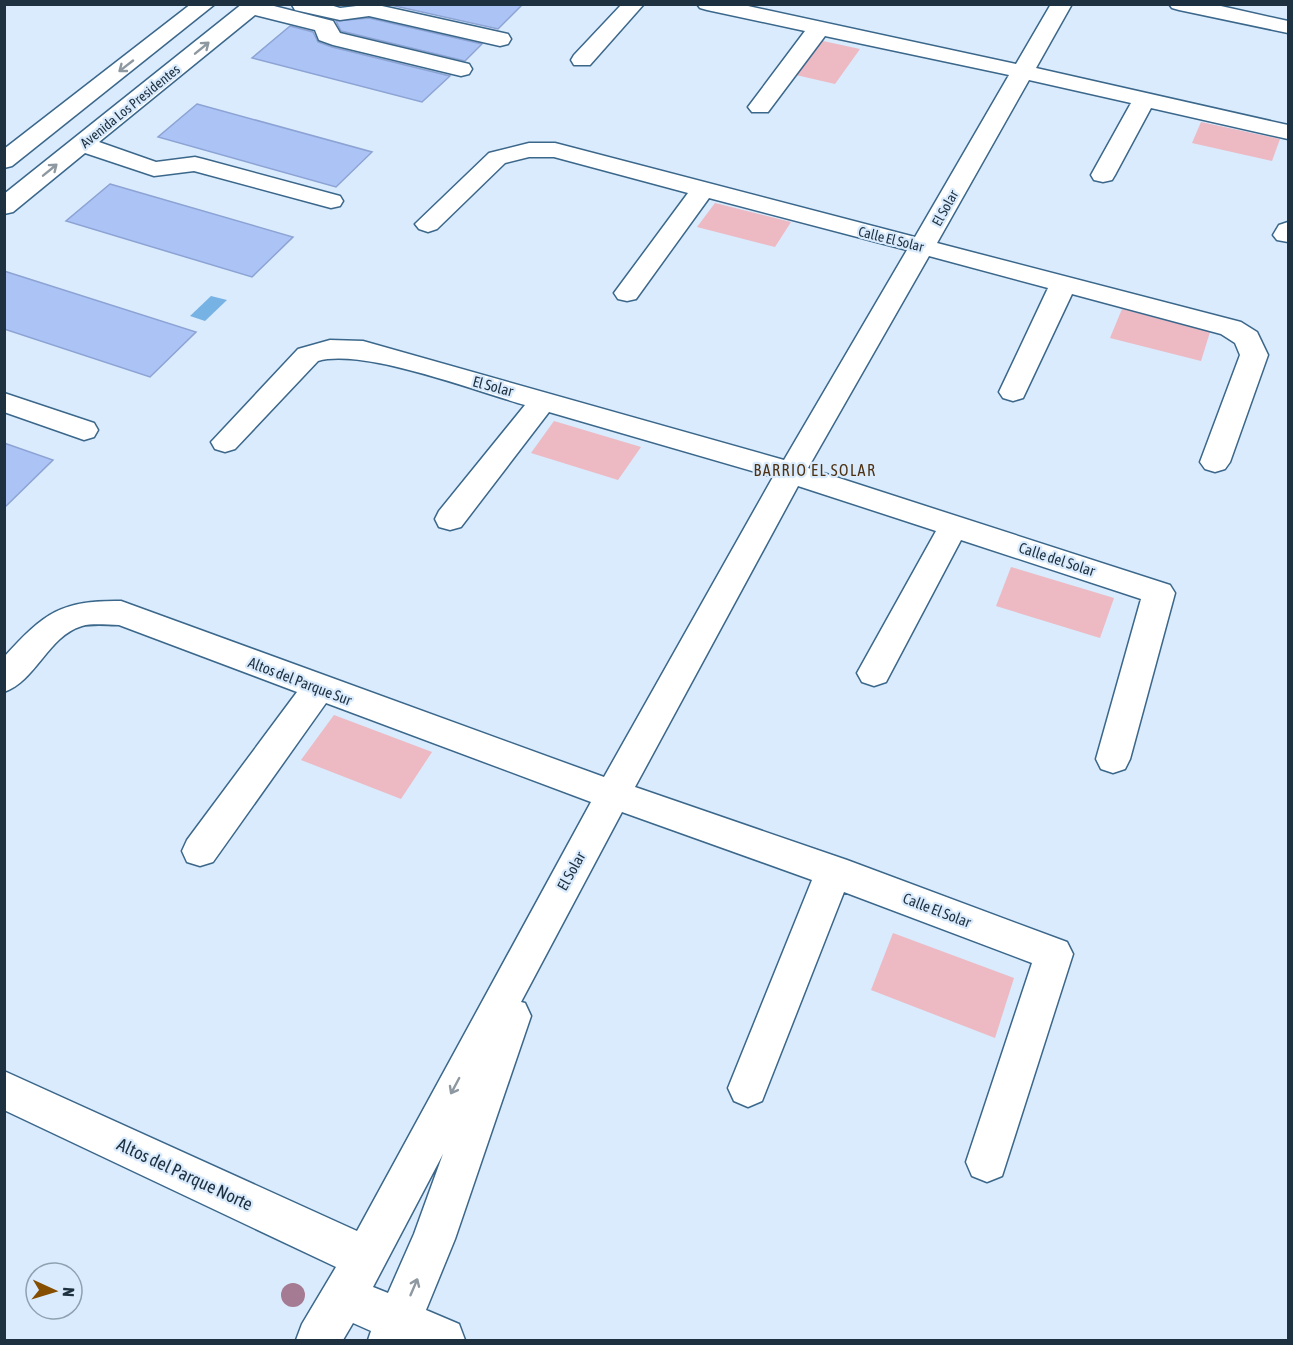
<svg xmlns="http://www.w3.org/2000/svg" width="1293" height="1345" font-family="'Asap Condensed',sans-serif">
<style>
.green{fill:#edb9c3}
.water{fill:#77b2e5}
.building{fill:#acc3f6;stroke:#8ca3d4;stroke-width:1.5}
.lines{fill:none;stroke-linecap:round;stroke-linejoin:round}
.minor-casing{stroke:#3b678b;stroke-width:3}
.minor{fill:#fff;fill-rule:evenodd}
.tree{fill:#a57b93}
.oneway{stroke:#8e98a0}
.labels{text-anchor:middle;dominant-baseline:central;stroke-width:4.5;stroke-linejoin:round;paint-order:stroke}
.far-street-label{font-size:14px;fill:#1e3141;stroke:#d9ebfc}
.street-label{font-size:15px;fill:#1e3141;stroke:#d9ebfc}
.neighbourhood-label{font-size:16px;letter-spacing:1.5px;fill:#4d3112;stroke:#d9ebfc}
.near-street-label{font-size:18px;fill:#1e3141;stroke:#d9ebfc}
</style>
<rect width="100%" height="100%" fill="#d9ebfc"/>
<g class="green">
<path d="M823,41L860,49L835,84L796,75Z"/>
<path d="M1201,122L1280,139L1272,161L1192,143Z"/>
<path d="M715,203L791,222L775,247L697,227Z"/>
<path d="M1122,309L1210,332L1201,361L1110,338Z"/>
<path d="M554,421L641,447L618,480L531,453Z"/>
<path d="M1011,567L1114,598L1100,638L996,606Z"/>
<path d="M334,715L432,752L401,799L301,760Z"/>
<path d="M893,933L1014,978L995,1038L871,990Z"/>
</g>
<path class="water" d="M211,296L227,300L205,321L190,316Z"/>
<g class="building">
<path d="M386,4H523L498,29Z"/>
<path d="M369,18L482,44L465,61L341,31L336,21Z"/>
<path d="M290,26L313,32L318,42L332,47L450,76L422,102L252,58Z"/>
<path d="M197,104L372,152L336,187L158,137Z"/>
<path d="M110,184L293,237L252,277L66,221Z"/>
<path d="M4,271L196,332L150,377L4,329Z"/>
<path d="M4,443L53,460L4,508Z"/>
</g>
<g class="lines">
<defs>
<g id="minor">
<path d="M191,4H215L12,166L4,168V149Z"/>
<path d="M242,4H266L333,21L340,33L469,64L472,69L469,74L461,76L333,45L319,40L315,30L255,15L99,142L156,162L195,157L203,159L340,196L343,201L340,206L331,208L194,171L154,176L85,153L13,212L4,214V194Z"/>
<path d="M327,4L340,8L373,4L508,34L511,39L508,44L500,46L369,16L340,20L295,10L292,5Z"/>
<path d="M622,4H644L590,65H574L571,60L574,55Z"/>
<path d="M697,4H739L1016,64L1051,4H1072L1036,68L1288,125V139L1151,108L1115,175L1112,180L1103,182L1094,180L1091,175L1131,103L1029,80L937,243L1241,322L1257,332L1268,355L1230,462L1225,469L1215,472L1205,469L1200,462L1240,355L1235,343L1221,334L1072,294L1023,398L1013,401L1003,398L999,392L1048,288L929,256L808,468L1170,585L1175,593L1130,759L1125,769L1113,773L1101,769L1096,759L1141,599L961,540L886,682L874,686L862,682L857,673L936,531L798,486L635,787L847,860L1067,942L1073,954L1002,1176L987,1182L972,1176L966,1162L1032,963L844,892L762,1101L748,1107L734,1101L728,1088L812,880L622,812L521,1002L525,1003L531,1016L455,1239L426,1310L459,1324L465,1340H368L371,1331L353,1323L343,1340H296L302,1324L336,1267L4,1110V1071L357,1231L591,802L326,703L213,862L200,866L187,862L182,851L187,840L297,692L119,625C107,625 93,623 82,626C48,636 36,681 4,692V657C44,613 61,600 121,601L604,777L773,477L549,412L461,527L450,530L439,527L435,519L439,511L525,405C475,391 364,348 318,361L235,449L225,452L215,449L211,442L298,349L330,340L363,341L784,460L907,250L709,198L636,299L627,301L618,299L614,293L688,193L554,157H529L505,163L437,229L428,232L419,229L415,224L489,153L529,143H555L915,237L1009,75L825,36L768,112H752L748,107L805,31L707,10L700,8ZM443,1154L414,1234L388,1293L373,1287Z"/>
<path d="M1169,4H1212L1288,21V33L1179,10L1172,8Z"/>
<path d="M1288,222V242L1277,240L1273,235L1279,225Z"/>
<path d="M4,393L94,423L98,430L94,437L84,440L4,412Z"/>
</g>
</defs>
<use href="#minor" class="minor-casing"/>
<use href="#minor" class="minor"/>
</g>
<circle class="tree" cx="293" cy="1295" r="12"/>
<defs><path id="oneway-shaft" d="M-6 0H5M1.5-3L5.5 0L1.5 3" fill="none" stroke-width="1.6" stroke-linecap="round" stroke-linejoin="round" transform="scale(1.5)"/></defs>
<g class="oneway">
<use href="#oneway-shaft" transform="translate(202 48) rotate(-39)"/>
<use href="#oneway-shaft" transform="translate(126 66) rotate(142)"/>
<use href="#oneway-shaft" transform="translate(50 170) rotate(-39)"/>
<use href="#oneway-shaft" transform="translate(455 1086) rotate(118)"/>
<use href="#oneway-shaft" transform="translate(414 1287) rotate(-67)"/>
</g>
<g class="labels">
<g class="far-street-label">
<text transform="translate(130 106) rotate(-39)">Avenida Los Presidentes</text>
<text transform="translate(945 208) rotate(-61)">El Solar</text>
<text transform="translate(891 239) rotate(14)">Calle El Solar</text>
</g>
<g class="street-label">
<text transform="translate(493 386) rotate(15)">El Solar</text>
<text transform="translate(1057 559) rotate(18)">Calle del Solar</text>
<text transform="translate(300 681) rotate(21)">Altos del Parque Sur</text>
<text transform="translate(571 871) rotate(-61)">El Solar</text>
<text transform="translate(937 910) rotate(21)">Calle El Solar</text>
</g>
<g class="neighbourhood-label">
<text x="815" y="470">BARRIO EL SOLAR</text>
</g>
<g class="near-street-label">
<text transform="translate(185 1174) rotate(25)">Altos del Parque Norte</text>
</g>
</g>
<rect width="1293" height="1345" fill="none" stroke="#1e3141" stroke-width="12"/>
<g transform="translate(54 1291) rotate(94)"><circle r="28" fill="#d9ebfc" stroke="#8ea1b1" stroke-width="1.5"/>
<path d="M0-4.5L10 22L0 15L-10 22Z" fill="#854e00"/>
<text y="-9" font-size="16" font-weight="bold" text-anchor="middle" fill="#1e3141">N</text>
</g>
</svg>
